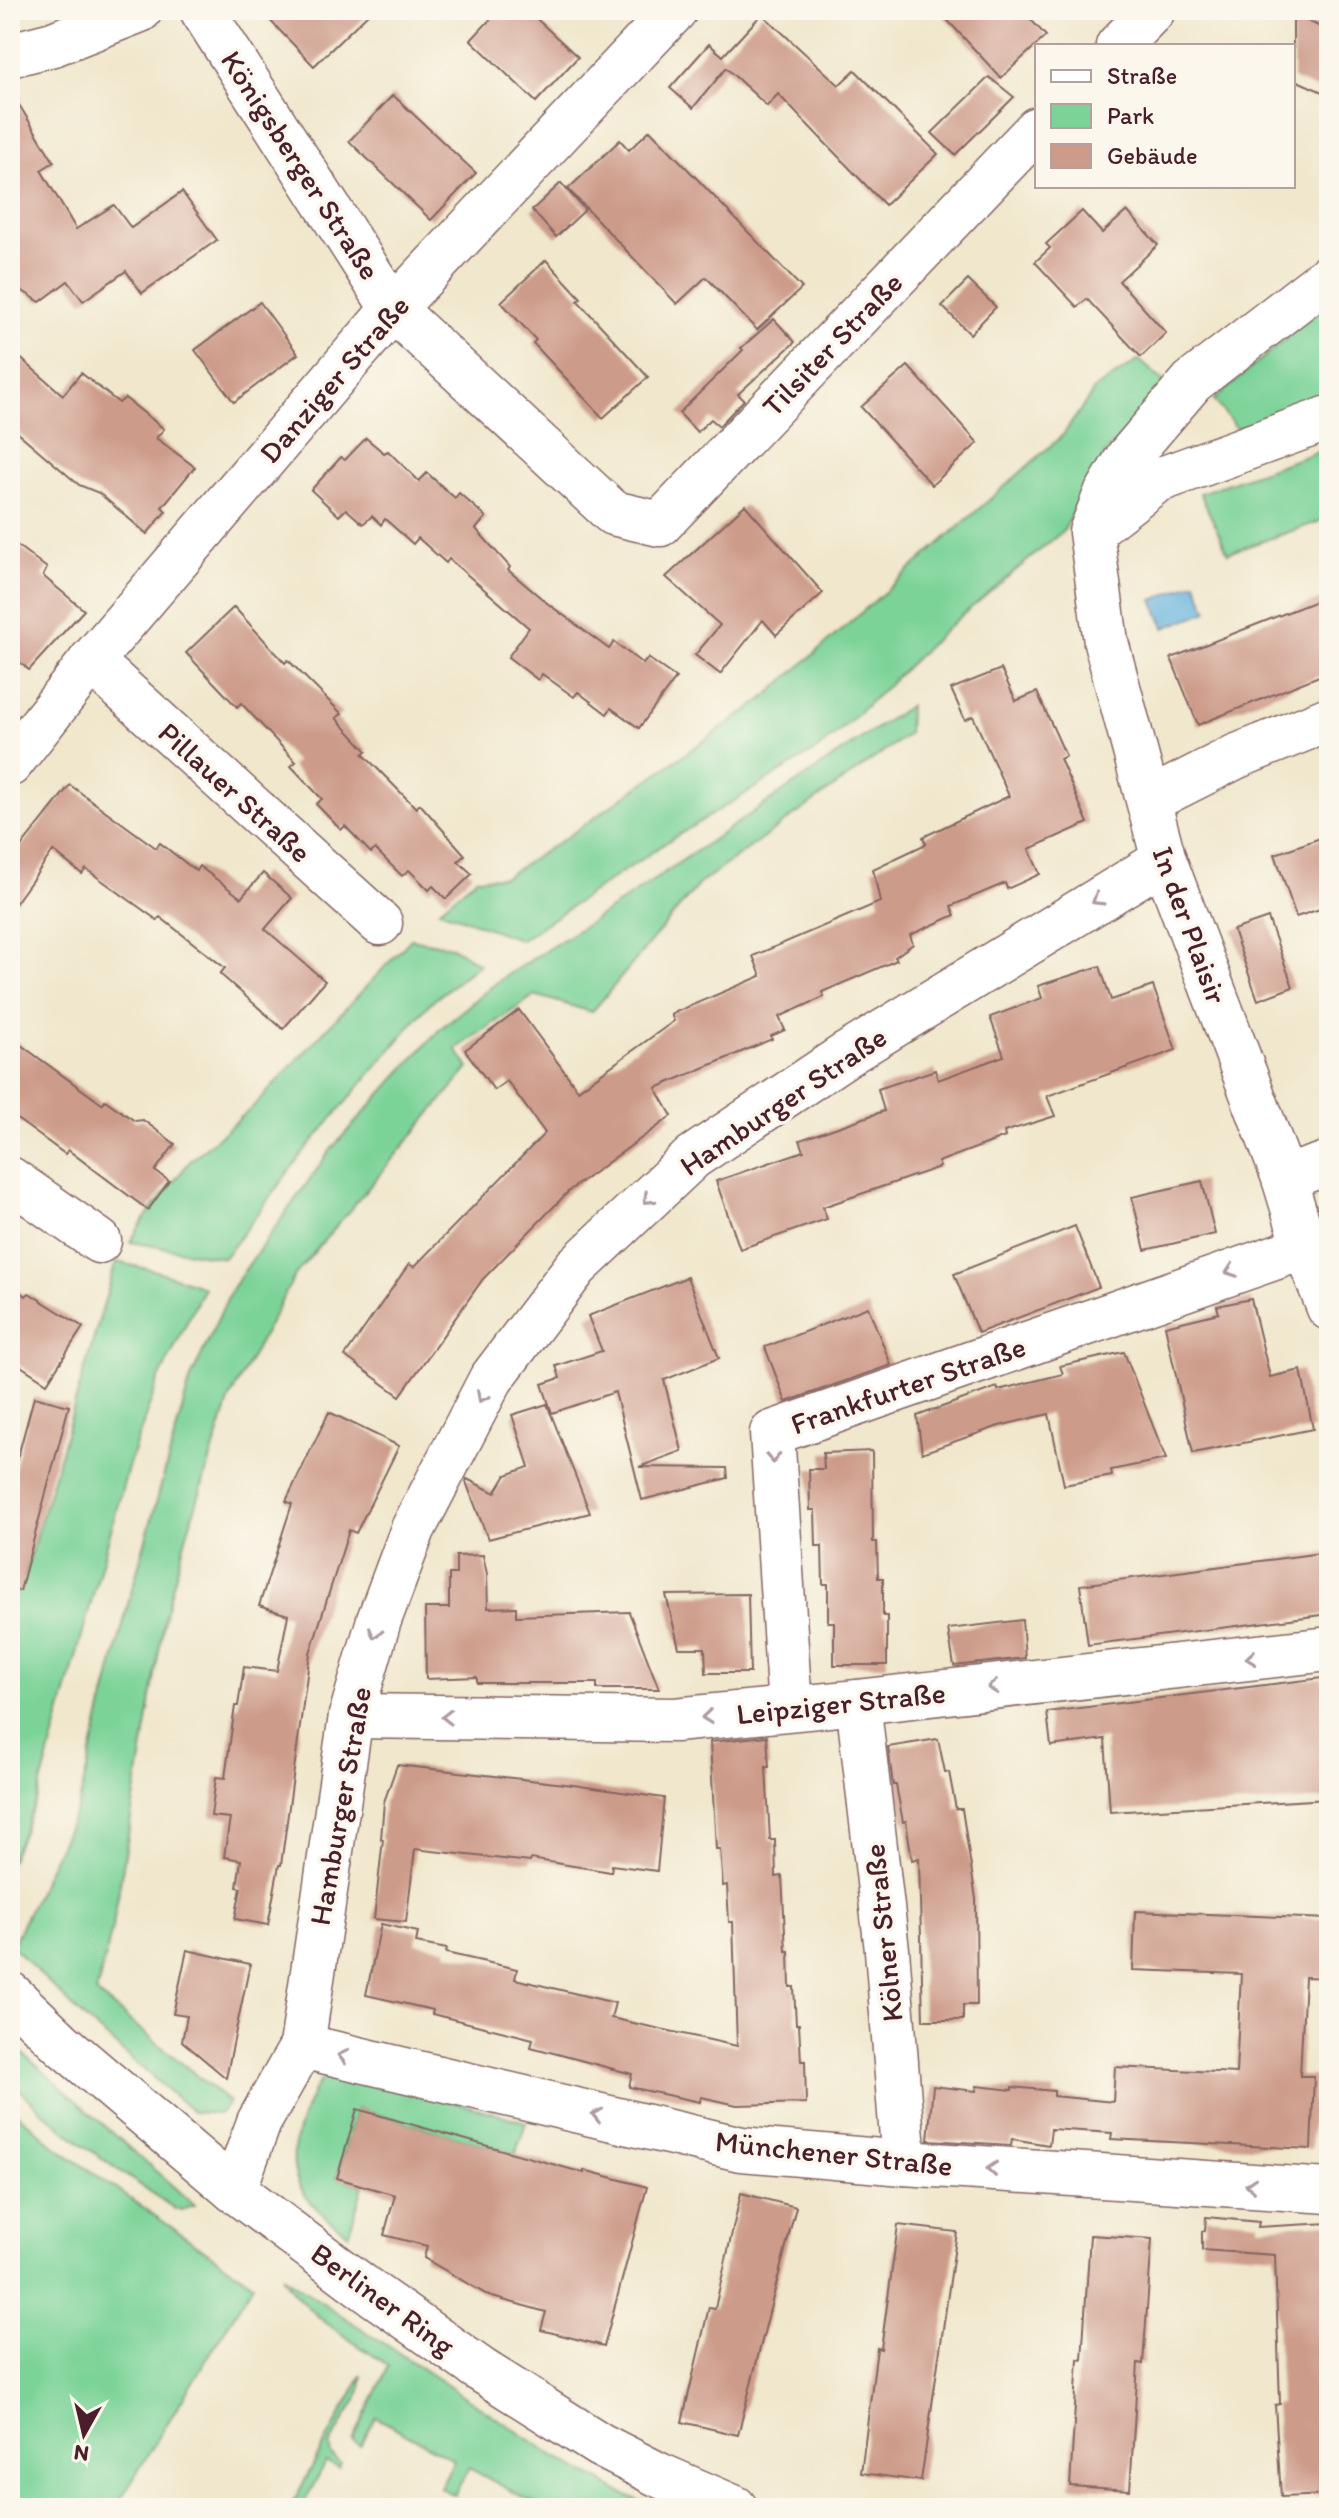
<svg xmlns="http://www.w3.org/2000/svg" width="1339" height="2518" font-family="Itim,sans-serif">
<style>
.green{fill:#7bd398;stroke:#627962;stroke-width:2}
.water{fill:#64b2dd;stroke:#576884;stroke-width:2}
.building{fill:#cd9b8a}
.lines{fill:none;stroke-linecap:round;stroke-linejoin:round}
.minor-casing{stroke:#846563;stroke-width:47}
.tertiary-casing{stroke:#846563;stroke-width:47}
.minor{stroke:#fff;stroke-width:44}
.tertiary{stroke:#fff;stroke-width:44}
.oneway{stroke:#ae9aa0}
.labels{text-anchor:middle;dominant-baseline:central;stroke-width:7;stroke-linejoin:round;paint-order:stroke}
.street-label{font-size:30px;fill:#4a1f2b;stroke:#fbf7ec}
</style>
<rect width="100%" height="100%" fill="#fbf7ec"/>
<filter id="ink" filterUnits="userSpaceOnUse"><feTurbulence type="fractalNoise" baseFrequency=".0125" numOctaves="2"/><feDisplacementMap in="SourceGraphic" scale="16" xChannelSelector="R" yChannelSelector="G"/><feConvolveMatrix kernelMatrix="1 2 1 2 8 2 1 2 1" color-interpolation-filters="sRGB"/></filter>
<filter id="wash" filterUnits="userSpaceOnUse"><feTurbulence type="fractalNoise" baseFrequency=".006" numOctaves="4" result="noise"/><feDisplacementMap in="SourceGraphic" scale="32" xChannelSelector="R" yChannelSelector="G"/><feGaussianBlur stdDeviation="1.8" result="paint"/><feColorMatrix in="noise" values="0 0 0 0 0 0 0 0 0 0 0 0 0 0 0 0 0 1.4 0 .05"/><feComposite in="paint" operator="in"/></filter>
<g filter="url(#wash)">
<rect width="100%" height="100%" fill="#f0e7cc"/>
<g class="green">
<path d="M1329,301V396L1237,429L1214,400Z"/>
<path d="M1139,360L1167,384L1104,455L1064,530L948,627L844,727L818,749L667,842L521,940L439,910L476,878L504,877L564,839L762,700L1063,435L1095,389Z"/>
<path d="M1329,448V518L1228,553L1200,493Z"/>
<path d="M909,706L908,734L699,884L592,1012L535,995L456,1049L469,1068L295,1275L230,1398L186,1537L165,1615L113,1925L96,1993L229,2102L220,2114L193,2112L84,2018L12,1946L78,1807L128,1604L191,1378L232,1288L333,1147L440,1029L501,979L617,905Z"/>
<path d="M411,939L452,947L479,964L429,1004L302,1154L224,1258L130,1242L145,1218L191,1160L252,1108Z"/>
<path d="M116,1262L157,1271L204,1287L158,1381L129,1464L37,1799L10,1862V1602L24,1578Z"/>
<path d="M10,2042L194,2205L182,2211L175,2209C118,2170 58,2131 10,2080Z"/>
<path d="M329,2073L357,2075L526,2122L516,2154L357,2109L337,2177L363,2186L349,2234C300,2200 280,2176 303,2115C309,2099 315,2084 329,2073Z"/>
<path d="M10,2107L56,2147L253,2284L115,2508H10Z"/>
<path d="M282,2276L556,2457L620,2492L655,2508H543L469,2468L454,2495L440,2488L454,2460L376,2417L360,2446L353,2441L389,2366C352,2340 305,2315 282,2276Z"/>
<path d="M362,2375L361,2391L329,2446L331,2455L341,2463L339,2468L326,2462L301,2508H290Z"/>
</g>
<path class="water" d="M1196,582L1208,611L1165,628L1153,600Z"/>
<g id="blocks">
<g class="building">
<path d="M260,10H372L314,66Z"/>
<path d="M499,10H527L578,57L536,102L471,40Z"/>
<path d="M938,10H1022L1046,36L1001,78Z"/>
<path d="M762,14L839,85L855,70L938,154L885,205L778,94L767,106L726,68L693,108L670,88L709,44L723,56Z"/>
<path d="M1293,14L1329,31V95L1293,79Z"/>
<path d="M989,77L1014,97L955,155L932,133Z"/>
<path d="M10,90L54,162L41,170L76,229L114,205L131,228L182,192L217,240L142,293L126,271L83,301L68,281L40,302L10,283Z"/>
<path d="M393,95L476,173L431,220L349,141Z"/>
<path d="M650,130L802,288L757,330L706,277L677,304L568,189L620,140L629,150Z"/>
<path d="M561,183L585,210L556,237L532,210Z"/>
<path d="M1082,211L1102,233L1127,211L1158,245L1119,281L1166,333L1141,357L1087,299L1077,307L1035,262L1050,248L1046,244Z"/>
<path d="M546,260L581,298L578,301L648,377L603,418L533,343L536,340L501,302Z"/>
<path d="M968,280L996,307L970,334L942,306Z"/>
<path d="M260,302L298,354L234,402L195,350Z"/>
<path d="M774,319L795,342L738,394L744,400L719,426L711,419L697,432L679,413L743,350L741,348Z"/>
<path d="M10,349L63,395L81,373L119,403L125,398L164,429L156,438L195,467L162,507L166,511L147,534L99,493L79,485L10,426Z"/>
<path d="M908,366L978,443L932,485L861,407Z"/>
<path d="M366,438L384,453L388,451L419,481L427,473L455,498L459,493L486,517L476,529L510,567L508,570L547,603L609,649L614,642L643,664L648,658L676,678L639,728L611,708L607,714L578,692L574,697L542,674L538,680L508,657L529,628L449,559L446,563L418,538L413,544L385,519L381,525L372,516L363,524L346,509L339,516L311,490L341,457L345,460Z"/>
<path d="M745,505L823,593L776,635L763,620L720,674L695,655L720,625L666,577Z"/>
<path d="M10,540L47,568L43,576L84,610L29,670L10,654Z"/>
<path d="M1329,596V672L1198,725L1171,658Z"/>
<path d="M234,607L285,663L288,660L342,714L336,718L367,751L363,754L416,808L420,804L465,855L458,861L472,874L446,899L433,886L429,890L409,870L402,876L375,849L371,853L345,826L341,830L316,804L322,799L291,766L296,762L241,703L237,707L186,653Z"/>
<path d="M1001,669L1016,701L1037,692L1066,756L1060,759L1088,823L1029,849L1040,874L1007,889L1005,883L951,906L955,915L910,935L913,944L895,957L897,960L822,992L824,997L779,1017L785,1030L771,1036L772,1039L656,1088L672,1116L570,1190L483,1279L400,1396L345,1356L409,1264L414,1267L545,1133L507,1081L494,1090L465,1050L519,1010L578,1090L674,1021L671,1014L761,976L753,956L880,902L873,869L926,844L923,837L1009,796L973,716L965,720L951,689Z"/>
<path d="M70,785L156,848L160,843L196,871L199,866L241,898L263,873L292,898L265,929L325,981L283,1029L220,974L225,968L160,917L157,920L86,869L82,874L53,851L10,911V861Z"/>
<path d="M1329,835V906L1296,917L1275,854Z"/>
<path d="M1268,918L1293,987L1258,1000L1233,930Z"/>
<path d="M1100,966L1111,1000L1153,986L1176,1050L1047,1096L1055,1116L1004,1132L1005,1137L938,1162L940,1167L823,1207L827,1219L740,1249L716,1181L804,1151L800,1140L884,1111L878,1089L935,1070L938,1080L1004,1056L990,1017L1042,998L1038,986Z"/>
<path d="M10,1037L102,1104L105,1100L135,1121L143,1120L175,1144L155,1171L169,1181L148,1210L68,1150L65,1154L10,1114Z"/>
<path d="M1202,1181L1215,1234L1145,1250L1132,1197Z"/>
<path d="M1075,1226L1099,1287L978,1333L954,1274Z"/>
<path d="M687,1277L719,1358L664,1380L682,1451L639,1467L727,1468L728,1478L642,1500L615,1392L552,1413L542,1384L560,1378L556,1366L602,1351L588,1316Z"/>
<path d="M10,1285L26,1296L29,1293L83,1327L47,1383L10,1359Z"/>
<path d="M1251,1299L1270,1377L1301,1370L1313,1429L1193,1453L1165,1326L1219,1313L1217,1306Z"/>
<path d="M868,1307L891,1365L786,1402L765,1347Z"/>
<path d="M1124,1352L1166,1459L1111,1470L1112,1476L1064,1485L1049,1414L999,1426L922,1453L917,1416L997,1387L998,1390L1063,1374L1060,1366Z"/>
<path d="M34,1397L69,1406L20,1591L10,1590V1486Z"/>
<path d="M547,1404L590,1513L488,1539L466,1482L467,1479L495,1493L506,1475L529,1467L512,1415Z"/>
<path d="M329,1412L399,1446L356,1533L349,1530L310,1653L281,1865H279L268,1925L235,1919L241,1888L237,1887L241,1860L224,1857L230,1818L211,1816L216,1777L225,1778L235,1706H238L244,1667L277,1671L288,1615L259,1606L292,1504L286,1501Z"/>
<path d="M872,1451L873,1542H877L878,1578H883V1616H887V1665H834V1622H828V1584H823L822,1546H816L815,1510H810L809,1469H824L823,1453Z"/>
<path d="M1329,1552V1614L1088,1645L1080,1585Z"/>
<path d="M483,1555L487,1574L488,1608L516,1607V1616L629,1612L659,1689H597V1683H477V1677L426,1679L425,1608H449V1574H456V1556Z"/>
<path d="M748,1594L750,1673H706L705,1648H679L666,1595Z"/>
<path d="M1022,1620L1025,1658L954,1666L948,1629Z"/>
<path d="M1322,1678L1323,1684H1329V1799L1110,1812L1105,1739L1051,1746L1047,1712Z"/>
<path d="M767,1736L769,1767H766L770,1840H775L776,1877L782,1876L786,1951H789L790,1987H794L796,2024H799L801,2061H805L806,2103L737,2105L701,2097L700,2102L629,2087L632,2074L531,2047L533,2039L432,2014L433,2010L366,1995L381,1924L418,1932L416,1943L447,1949L446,1953L517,1969L515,1979L615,2003L611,2018L737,2046L733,1922H729L727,1885L723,1886L720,1849H716L710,1742Z"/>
<path d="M938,1739L945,1772H949L956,1809H962L976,1899L977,2005H963V2020H923L919,1858L912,1860L906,1821L903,1822L896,1785H893L888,1747Z"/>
<path d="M397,1765L573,1785L664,1798L657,1871L612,1865L611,1872L531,1859L530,1862L415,1849L406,1922L374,1919L383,1839H381L384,1802Z"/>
<path d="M1135,1911L1329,1919V1978L1305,1977L1300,2076H1314L1311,2149L1111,2139L1112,2133L1051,2129L1049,2145L1012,2139L1011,2145L928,2140L933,2086L976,2091L977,2086L1012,2090V2087L1054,2091V2096L1113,2102L1115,2067L1236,2073L1241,1974L1133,1970Z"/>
<path d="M187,1950L250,1964L226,2078L182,2041L187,2016L173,2014Z"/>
<path d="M357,2109L584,2173V2170L647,2187L604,2346L541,2330L546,2312L489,2296L424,2258L427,2246L384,2235L395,2195L337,2178Z"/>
<path d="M741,2193L796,2207L738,2435L682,2422L709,2307L715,2308Z"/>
<path d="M1206,2217L1259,2222L1258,2227L1329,2223V2495L1281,2497L1275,2405L1280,2404L1275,2255L1202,2250V2231L1205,2230Z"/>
<path d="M898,2225L957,2232L921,2481L861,2473L877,2348L881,2349Z"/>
<path d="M1090,2235L1152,2239L1143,2364L1138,2363L1130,2490L1070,2486L1078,2359L1082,2360Z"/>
</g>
</g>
</g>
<g filter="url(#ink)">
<use href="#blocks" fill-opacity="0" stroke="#846563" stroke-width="2"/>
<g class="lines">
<defs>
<g id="minor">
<path d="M202,10L393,309L613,513L660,524L1037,129"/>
<path d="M1118,46L1153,10"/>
<path d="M10,55L53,44L140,10"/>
<path d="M1329,276L1192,382L1128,457L1105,496L1091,532L1106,642L1164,860L1284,1178L1305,1247L1329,1308"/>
<path d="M1098,526L1156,481L1329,418"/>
<path d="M91,661L380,923"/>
<path d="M10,764L91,661L393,309L675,10"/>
<path d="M1150,800L1235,757L1329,719"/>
<path d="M1284,1178L1329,1163"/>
<path d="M10,1179L99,1241"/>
<path d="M858,1702L887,1950L904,2163"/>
<path d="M790,1708L772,1433L1305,1247"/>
<path d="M351,1716L675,1720L858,1702L1329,1649"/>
<path d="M302,2046L741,2149L904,2163L1329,2191"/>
<path d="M234,2190L259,2122L302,2046L351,1716L379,1620L413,1529L491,1379L576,1267L693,1157L844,1056L1164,860"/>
</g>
<path id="tertiary" d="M10,1994L62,2044L234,2190L366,2289L481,2370L600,2445L659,2475L735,2508"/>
</defs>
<use href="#minor" class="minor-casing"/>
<use href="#tertiary" class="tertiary-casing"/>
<use href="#minor" class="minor"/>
<use href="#tertiary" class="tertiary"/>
</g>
<defs><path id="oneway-chevron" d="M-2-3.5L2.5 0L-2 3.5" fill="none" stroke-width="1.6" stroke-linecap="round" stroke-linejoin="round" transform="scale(2)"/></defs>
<g class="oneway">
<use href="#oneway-chevron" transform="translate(1097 900) rotate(149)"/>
<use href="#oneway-chevron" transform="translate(648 1199) rotate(137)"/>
<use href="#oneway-chevron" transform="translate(1231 1271) rotate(161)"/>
<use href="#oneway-chevron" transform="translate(482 1397) rotate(118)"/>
<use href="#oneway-chevron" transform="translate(773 1458) rotate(87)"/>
<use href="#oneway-chevron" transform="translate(375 1633) rotate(106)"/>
<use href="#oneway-chevron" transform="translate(1251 1658) rotate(174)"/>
<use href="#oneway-chevron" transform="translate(993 1687) rotate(174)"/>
<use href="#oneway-chevron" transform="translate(447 1717) rotate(-179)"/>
<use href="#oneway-chevron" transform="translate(707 1717) rotate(174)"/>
<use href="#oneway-chevron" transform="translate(343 2056) rotate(-167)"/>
<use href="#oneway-chevron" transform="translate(597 2115) rotate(-167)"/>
<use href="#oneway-chevron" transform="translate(992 2169) rotate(-176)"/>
<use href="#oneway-chevron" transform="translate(1251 2185) rotate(-176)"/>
</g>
</g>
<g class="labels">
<g class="street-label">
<text transform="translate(301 165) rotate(57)">Königsberger Straße</text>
<text transform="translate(832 344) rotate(-46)">Tilsiter Straße</text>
<text transform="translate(334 379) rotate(-49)">Danziger Straße</text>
<text transform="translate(235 792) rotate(42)">Pillauer Straße</text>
<text transform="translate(1190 925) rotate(70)">In der Plaisir</text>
<text transform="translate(783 1101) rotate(-34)">Hamburger Straße</text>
<text transform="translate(908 1385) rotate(-19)">Frankfurter Straße</text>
<text transform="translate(841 1703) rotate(-6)">Leipziger Straße</text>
<text transform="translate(340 1806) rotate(-80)">Hamburger Straße</text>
<text transform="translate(883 1933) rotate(-96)">Kölner Straße</text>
<text transform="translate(834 2153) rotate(6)">Münchener Straße</text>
<text transform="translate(383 2299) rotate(36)">Berliner Ring</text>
</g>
</g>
<rect width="1339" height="2518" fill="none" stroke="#fbf7ec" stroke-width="40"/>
<rect x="1035" y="44" width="260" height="144" fill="#fbf7ec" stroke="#b4a19f" stroke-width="2"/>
<rect x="1051" y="70" width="40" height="12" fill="#ffffff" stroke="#b4a19f" stroke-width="2"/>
<text x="1107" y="84" font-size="24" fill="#4a1f2b">Straße</text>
<rect x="1051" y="104" width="40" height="24" fill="#7bd398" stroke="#b4a19f" stroke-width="2"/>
<text x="1107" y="124" font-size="24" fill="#4a1f2b">Park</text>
<rect x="1051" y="144" width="40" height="24" fill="#cd9b8a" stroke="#b4a19f" stroke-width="2"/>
<text x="1107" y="164" font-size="24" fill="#4a1f2b">Gebäude</text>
<g transform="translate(84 2434) rotate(188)" stroke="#fbf7ec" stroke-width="6" paint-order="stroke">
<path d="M0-6L14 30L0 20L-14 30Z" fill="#4a1f2b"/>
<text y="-12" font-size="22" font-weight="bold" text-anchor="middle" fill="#4a1f2b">N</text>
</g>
</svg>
